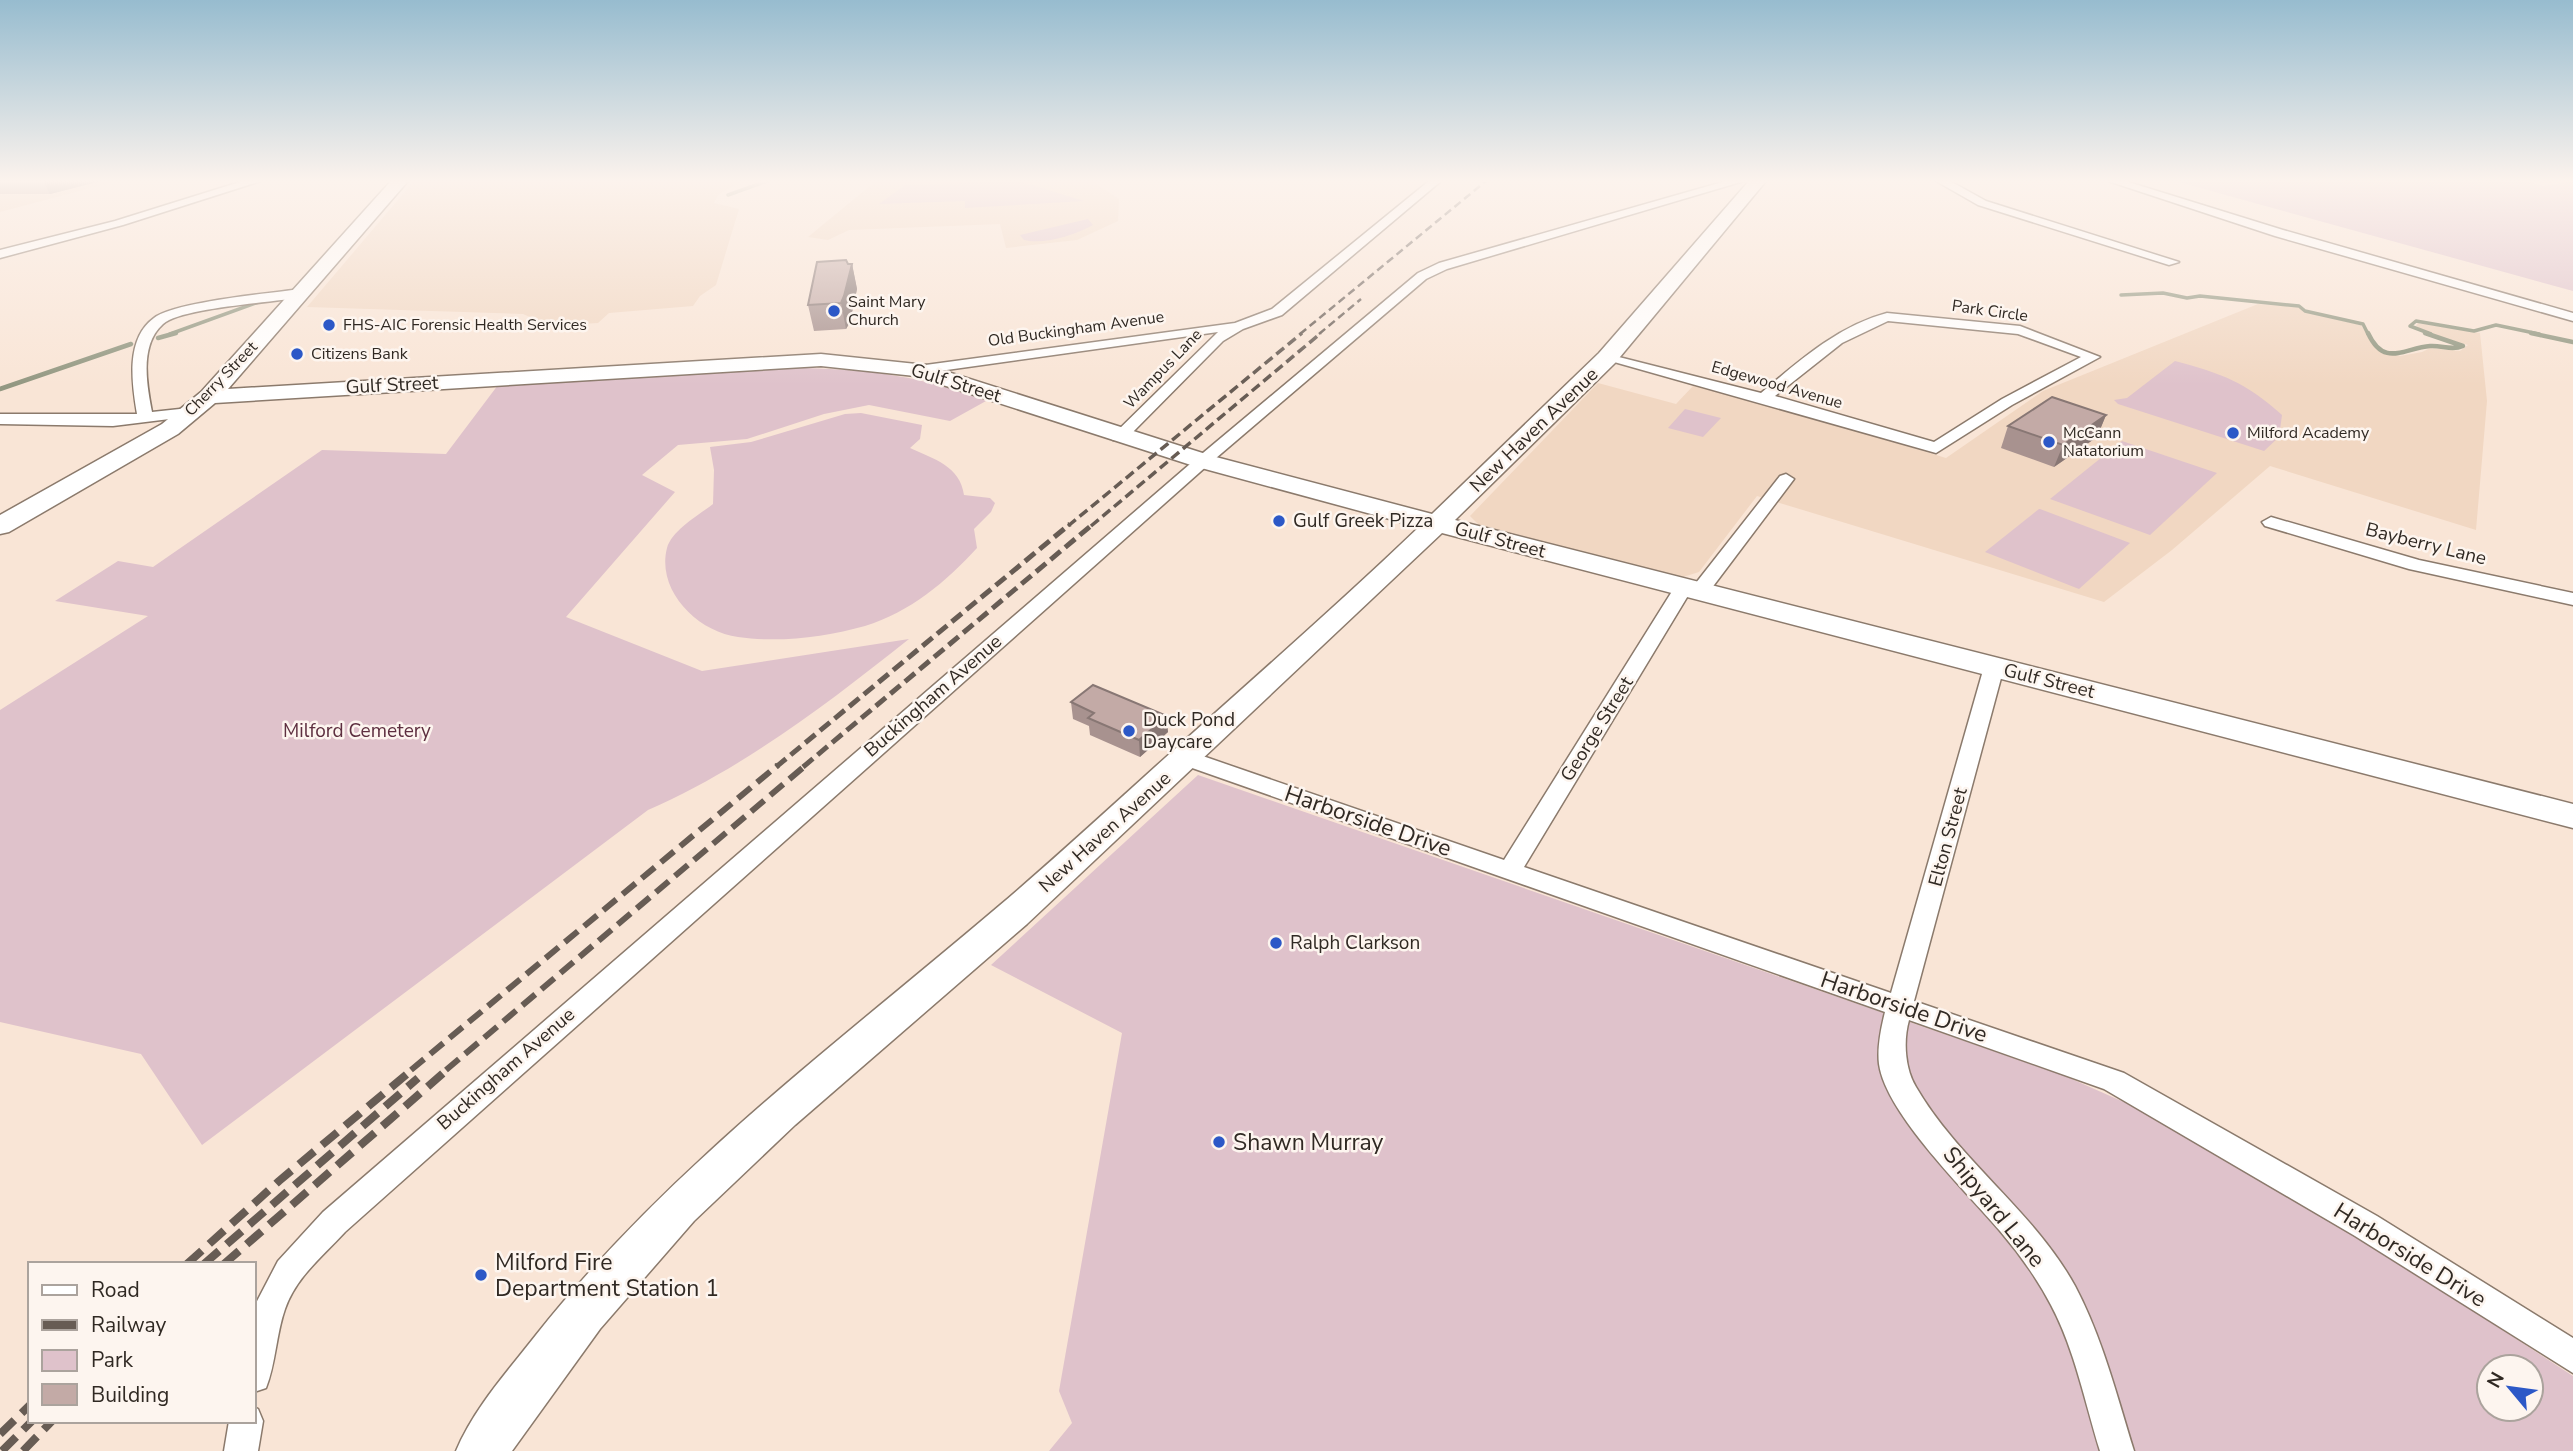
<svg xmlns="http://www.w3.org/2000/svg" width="2573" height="1451" font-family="'Nunito Sans',sans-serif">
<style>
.built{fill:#f1d7c2}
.green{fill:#dfc2cb;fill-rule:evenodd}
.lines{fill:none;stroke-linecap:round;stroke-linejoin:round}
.stream-far1{stroke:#939882;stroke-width:3.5}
.stream{stroke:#939882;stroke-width:4.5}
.street-casing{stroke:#8b7a6c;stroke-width:3}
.secondary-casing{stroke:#8b7a6c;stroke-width:3}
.street{fill:#fff;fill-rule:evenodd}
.secondary{fill:#fff;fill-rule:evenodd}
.rail-far4{stroke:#675c54;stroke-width:2.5;stroke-dasharray:8 4.5;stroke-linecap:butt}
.rail-far3{stroke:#675c54;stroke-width:3.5;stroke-dasharray:10 5;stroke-linecap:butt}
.rail-far2{stroke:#675c54;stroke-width:5;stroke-dasharray:13 6;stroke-linecap:butt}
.rail-far1{stroke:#675c54;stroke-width:6;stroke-dasharray:17 8;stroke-linecap:butt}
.rail{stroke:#675c54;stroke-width:8;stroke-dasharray:20 10;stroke-linecap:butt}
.wall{fill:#a8928f}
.shaded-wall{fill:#887774}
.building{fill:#c3aaa6;stroke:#887774;stroke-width:2}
.poi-dot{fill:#2c58c7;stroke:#fdf5ef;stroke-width:2.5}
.labels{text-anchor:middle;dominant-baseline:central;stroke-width:5;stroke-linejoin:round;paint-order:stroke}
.far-poi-label{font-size:16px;fill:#302923;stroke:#fdf5ef;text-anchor:start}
.far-street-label{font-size:16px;fill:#302923;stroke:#fdf5ef}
.street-label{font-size:19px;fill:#302923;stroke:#fdf5ef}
.poi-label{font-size:19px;fill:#302923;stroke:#fdf5ef;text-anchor:start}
.park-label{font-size:19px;fill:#5e2f40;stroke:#fdf5ef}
.near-street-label{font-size:23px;fill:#302923;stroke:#fdf5ef}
.near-poi-label{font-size:23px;fill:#302923;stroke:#fdf5ef;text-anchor:start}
</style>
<rect width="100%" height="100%" fill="#f9e5d6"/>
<g class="built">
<path d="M0,181H117L0,212Z"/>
<path d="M414,181H743L719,194L714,203L739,209L716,285L700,296L693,306L609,313L598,323L551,326L523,314L307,307Z"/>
<path d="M876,181H1092L1119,199L1118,221L1077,240L1006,248L1000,224L849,230L828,240L808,237Z"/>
<path d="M2258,304L2297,307L2308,313L2361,325L2376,349L2400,356L2422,352L2430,348L2460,351L2468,345L2427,333L2416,326L2418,323L2480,333L2487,401L2476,530L2270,466L2172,550L2104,602L1757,496L1699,572L1683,577L1479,525L1470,516L1598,383L1676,404L1693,386L1786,409L1946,458L2043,391Z"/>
</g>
<g class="green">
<path d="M1019,181L1084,201L965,208V201L879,204L905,185Z"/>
<path d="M2175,181H2527L2543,186L2573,181V291Z"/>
<path d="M1088,219L1093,225C1075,235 1044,245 1024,240L1020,235Z"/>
<path d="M2175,361C2221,373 2247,383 2282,415L2279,437L2264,451L2118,404L2114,400L2127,398Z"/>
<path d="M805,368C874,370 921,376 986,401L950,421L869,405L824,414L747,439L678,445L642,475L675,492L566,617L702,671L909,639C827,704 744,768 648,810L202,1145L141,1054L0,1022V710L148,616L55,601L118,561L153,567L322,450L446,454L498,385L706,370Z"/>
<path d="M1685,409L1721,418L1703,437L1668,428Z"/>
<path d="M861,413L922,425L920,439L910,448C934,459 960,466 964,495L990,498L995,503L991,512L974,529L977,548C946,582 910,612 865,626C826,637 779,643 738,637C698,632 656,591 667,548C672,530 699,515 713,504L714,470L710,447L751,442L845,414Z"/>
<path d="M2122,441L2217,473L2150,535L2050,499Z"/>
<path d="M2039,509H2040L2130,543L2079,589L1985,552Z"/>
<path d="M1198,775L2065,1076L2135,1107L2278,1190L2404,1266L2573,1376V1451H1049L1072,1423L1059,1391L1122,1033L991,965ZM2489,1367H2531V1409H2489Z"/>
</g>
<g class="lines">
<g class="stream-far1">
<path d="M728,195L767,181"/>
<path d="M2121,295L2163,293L2187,298L2200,296L2299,306L2305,311L2363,324L2368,334"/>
<path d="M170,334L264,300"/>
<path d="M2431,334L2410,326L2416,321L2474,331L2496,325L2539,334"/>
</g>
<g class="stream">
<path d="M2368,333C2384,368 2404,348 2430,346C2442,345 2451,351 2463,346L2425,333"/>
<path d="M2531,333L2573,342"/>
<path d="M158,338L176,333"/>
<path d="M0,389L131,344"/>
</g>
<defs>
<g id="street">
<path d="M243,181H261L123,225L0,258V250L115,221Z"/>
<path d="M1429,181H1441L1282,315L1243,329L1223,341L1125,440H1113L1111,437L1218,332L918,374L911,370L918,366L1235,323L1272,309Z"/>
<path d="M1726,181H1744L1447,269L1426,279L1209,464L345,1232C323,1256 296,1277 285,1309C276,1334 276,1363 266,1388L254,1392V1307L278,1261L323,1212L1197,458L1418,273L1439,263Z"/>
<path d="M1936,181H1950L1986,201L2179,262L2169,265L1978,205Z"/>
<path d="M2108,181H2125L2283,230L2573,313V321L2275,236Z"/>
<path d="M301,289L307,293L306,296C276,303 183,307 163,324C139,345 147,386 152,412L189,408L194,410V416L113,426L0,424V414H137C132,384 125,339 154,318C174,302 272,293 301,289Z"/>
<path d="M1887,313L2020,326L2100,357L2012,405L1936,453L1600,358L1607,354L1761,393C1799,361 1838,326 1887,313ZM1888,321L2018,334L2081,357L2002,399L1934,442L1775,396L1842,343Z"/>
<path d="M1786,474L1794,479L1705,597L1698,599L1689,594L1524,867L1891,993L1984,667L1994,661L2001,663L2004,667L1914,1001L2124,1073L2377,1216L2573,1338V1373L2355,1236L2104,1089L1909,1020C1903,1041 1905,1069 1916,1087C1959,1161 2034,1211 2075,1286C2102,1337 2117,1396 2134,1451H2100C2085,1403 2075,1350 2051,1305C2038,1280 2018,1252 2000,1231C1967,1192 1886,1114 1879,1064C1877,1048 1881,1028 1885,1012L1178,763L1175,758L1178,753H1194L1504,860L1676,585L1683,583L1692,588L1780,476Z"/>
<path d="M2271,517L2419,560L2573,593V605L2409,569L2265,526L2262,522Z"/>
<path d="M254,1407L258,1409L263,1421L258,1451H224L229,1421H254Z"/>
</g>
<path id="secondary" d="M391,181H408L228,389L821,354L926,365L1212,456L1432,514L1599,353L1749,181H1766L1615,363L1455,520L2573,804V828L1442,533L1027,924L795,1125L694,1221L600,1329L512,1451H456C474,1408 507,1372 536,1335C668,1168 838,1043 999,906C1059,855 1117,801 1175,749C1257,675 1340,603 1419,527L1194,466L915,376L821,366L215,403L178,434L9,532L0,534V515L162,424L201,392Z"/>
</defs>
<use href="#street" class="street-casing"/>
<use href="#secondary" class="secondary-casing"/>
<use href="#street" class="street"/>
<use href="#secondary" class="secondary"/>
<g class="rail-far4">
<path d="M1300,334L1486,181"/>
<path d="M1319,334L1361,299"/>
</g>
<g class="rail-far3">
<path d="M1068,526L1302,333"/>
<path d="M1091,526L1321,333"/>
</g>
<g class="rail-far2">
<path d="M776,767L1070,524"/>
<path d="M803,767L1093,524"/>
</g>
<g class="rail-far1">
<path d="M411,1070L778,765"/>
<path d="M446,1070L806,765"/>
</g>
<g class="rail">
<path d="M187,1264L279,1181L413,1069"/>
<path d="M204,1264L418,1078"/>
<path d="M224,1264L448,1069"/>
<path d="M0,1434L30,1405"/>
<path d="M2,1451L32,1421"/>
<path d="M23,1451L52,1421"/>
</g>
</g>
<g class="wall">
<path d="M0,181H101L50,194H0Z"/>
<path d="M848,264H852L857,289L850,322L846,329L814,331L808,305Z"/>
<path d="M2106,415L2097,437L2054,467L2001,448L2008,426Z"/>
<path d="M1071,702L1168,732L1140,757L1090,735L1089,726L1073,719Z"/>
</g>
<g class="shaded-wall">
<path d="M43,181H101L50,194Z"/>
<path d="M852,264L857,289L850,322L846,329L841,303Z"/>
<path d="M2106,415L2097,437L2054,467L2063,445Z"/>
<path d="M1167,716L1168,732L1140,757L1139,740Z"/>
</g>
<g class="building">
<path d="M846,260L848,264H852L844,296L841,303L808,305L817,262Z"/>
<path d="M2052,397L2106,415L2063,445L2008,426Z"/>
<path d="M1093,685L1167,716L1139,740L1088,718L1094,713L1071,702Z"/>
</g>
<linearGradient id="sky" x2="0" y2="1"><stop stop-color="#97bccf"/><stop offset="0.47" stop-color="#fcf3ed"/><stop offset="1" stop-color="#fcf3ed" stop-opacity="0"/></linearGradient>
<rect width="2573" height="385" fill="url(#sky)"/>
<g class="poi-dot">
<circle cx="834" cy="311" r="7"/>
<circle cx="329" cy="325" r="7"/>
<circle cx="297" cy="354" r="7"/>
<circle cx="2233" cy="433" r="7"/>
<circle cx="2049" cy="442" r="7"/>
<circle cx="1279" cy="521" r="7"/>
<circle cx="1129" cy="731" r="7"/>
<circle cx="1276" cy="943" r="7"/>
<circle cx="1219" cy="1142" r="7"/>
<circle cx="481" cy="1275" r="7"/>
</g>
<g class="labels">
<g class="far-poi-label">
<text x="848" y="302">Saint Mary<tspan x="848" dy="18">Church</tspan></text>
<text x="343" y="325">FHS-AIC Forensic Health Services</text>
<text x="311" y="354">Citizens Bank</text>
<text x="2063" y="433">McCann<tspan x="2063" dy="18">Natatorium</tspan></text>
<text x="2247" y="433">Milford Academy</text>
</g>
<g class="far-street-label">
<text transform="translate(1990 311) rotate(8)">Park Circle</text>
<text transform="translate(1076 329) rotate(-8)">Old Buckingham Avenue</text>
<text transform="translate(1163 369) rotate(-46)">Wampus Lane</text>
<text transform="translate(221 379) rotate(-46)">Cherry Street</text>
<text transform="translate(1777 385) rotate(16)">Edgewood Avenue</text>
</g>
<g class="street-label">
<text transform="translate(956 383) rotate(17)">Gulf Street</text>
<text transform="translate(392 385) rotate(-3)">Gulf Street</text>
<text transform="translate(1534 430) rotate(-44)">New Haven Avenue</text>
<text transform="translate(1500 540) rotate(15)">Gulf Street</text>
<text transform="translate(2426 544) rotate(14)">Bayberry Lane</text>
<text transform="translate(2049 681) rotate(14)">Gulf Street</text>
<text transform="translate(933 696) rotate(-41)">Buckingham Avenue</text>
<text transform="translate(1597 729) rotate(-58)">George Street</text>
<text transform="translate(1105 832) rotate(-42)">New Haven Avenue</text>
<text transform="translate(1948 837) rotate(-75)">Elton Street</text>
<text transform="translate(506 1069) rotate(-41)">Buckingham Avenue</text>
</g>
<g class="poi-label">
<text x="1293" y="521">Gulf Greek Pizza</text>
<text x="1143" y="720">Duck Pond<tspan x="1143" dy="22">Daycare</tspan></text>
<text x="1290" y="943">Ralph Clarkson</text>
</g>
<g class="park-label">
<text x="357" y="731">Milford Cemetery</text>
</g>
<g class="near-street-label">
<text transform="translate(1368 821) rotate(19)">Harborside Drive</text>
<text transform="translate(1904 1007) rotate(19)">Harborside Drive</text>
<text transform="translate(1994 1207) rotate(51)">Shipyard Lane</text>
<text transform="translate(2410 1255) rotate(32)">Harborside Drive</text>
</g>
<g class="near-poi-label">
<text x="1233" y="1142">Shawn Murray</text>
<text x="495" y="1262">Milford Fire<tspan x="495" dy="26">Department Station 1</tspan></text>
</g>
</g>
<rect x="28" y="1262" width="228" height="161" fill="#fdf5ef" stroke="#aba39d" stroke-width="2"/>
<rect x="42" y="1285" width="35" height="10" fill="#ffffff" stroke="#aba39d" stroke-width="2"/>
<text x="91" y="1297" font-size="21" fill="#302923">Road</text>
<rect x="42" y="1320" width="35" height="10" fill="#675c54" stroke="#aba39d" stroke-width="2"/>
<text x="91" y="1332" font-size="21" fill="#302923">Railway</text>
<rect x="42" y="1350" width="35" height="21" fill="#dfc2cb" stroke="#aba39d" stroke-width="2"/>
<text x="91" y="1367" font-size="21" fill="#302923">Park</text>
<rect x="42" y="1384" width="35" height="21" fill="#c3aaa6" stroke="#aba39d" stroke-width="2"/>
<text x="91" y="1402" font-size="21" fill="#302923">Building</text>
<g transform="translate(2510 1388) rotate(299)"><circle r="33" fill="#fdf5ef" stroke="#aba39d" stroke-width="2"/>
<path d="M0-5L12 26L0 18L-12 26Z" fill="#2c58c7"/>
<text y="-10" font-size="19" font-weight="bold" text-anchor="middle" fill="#302923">N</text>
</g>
</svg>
